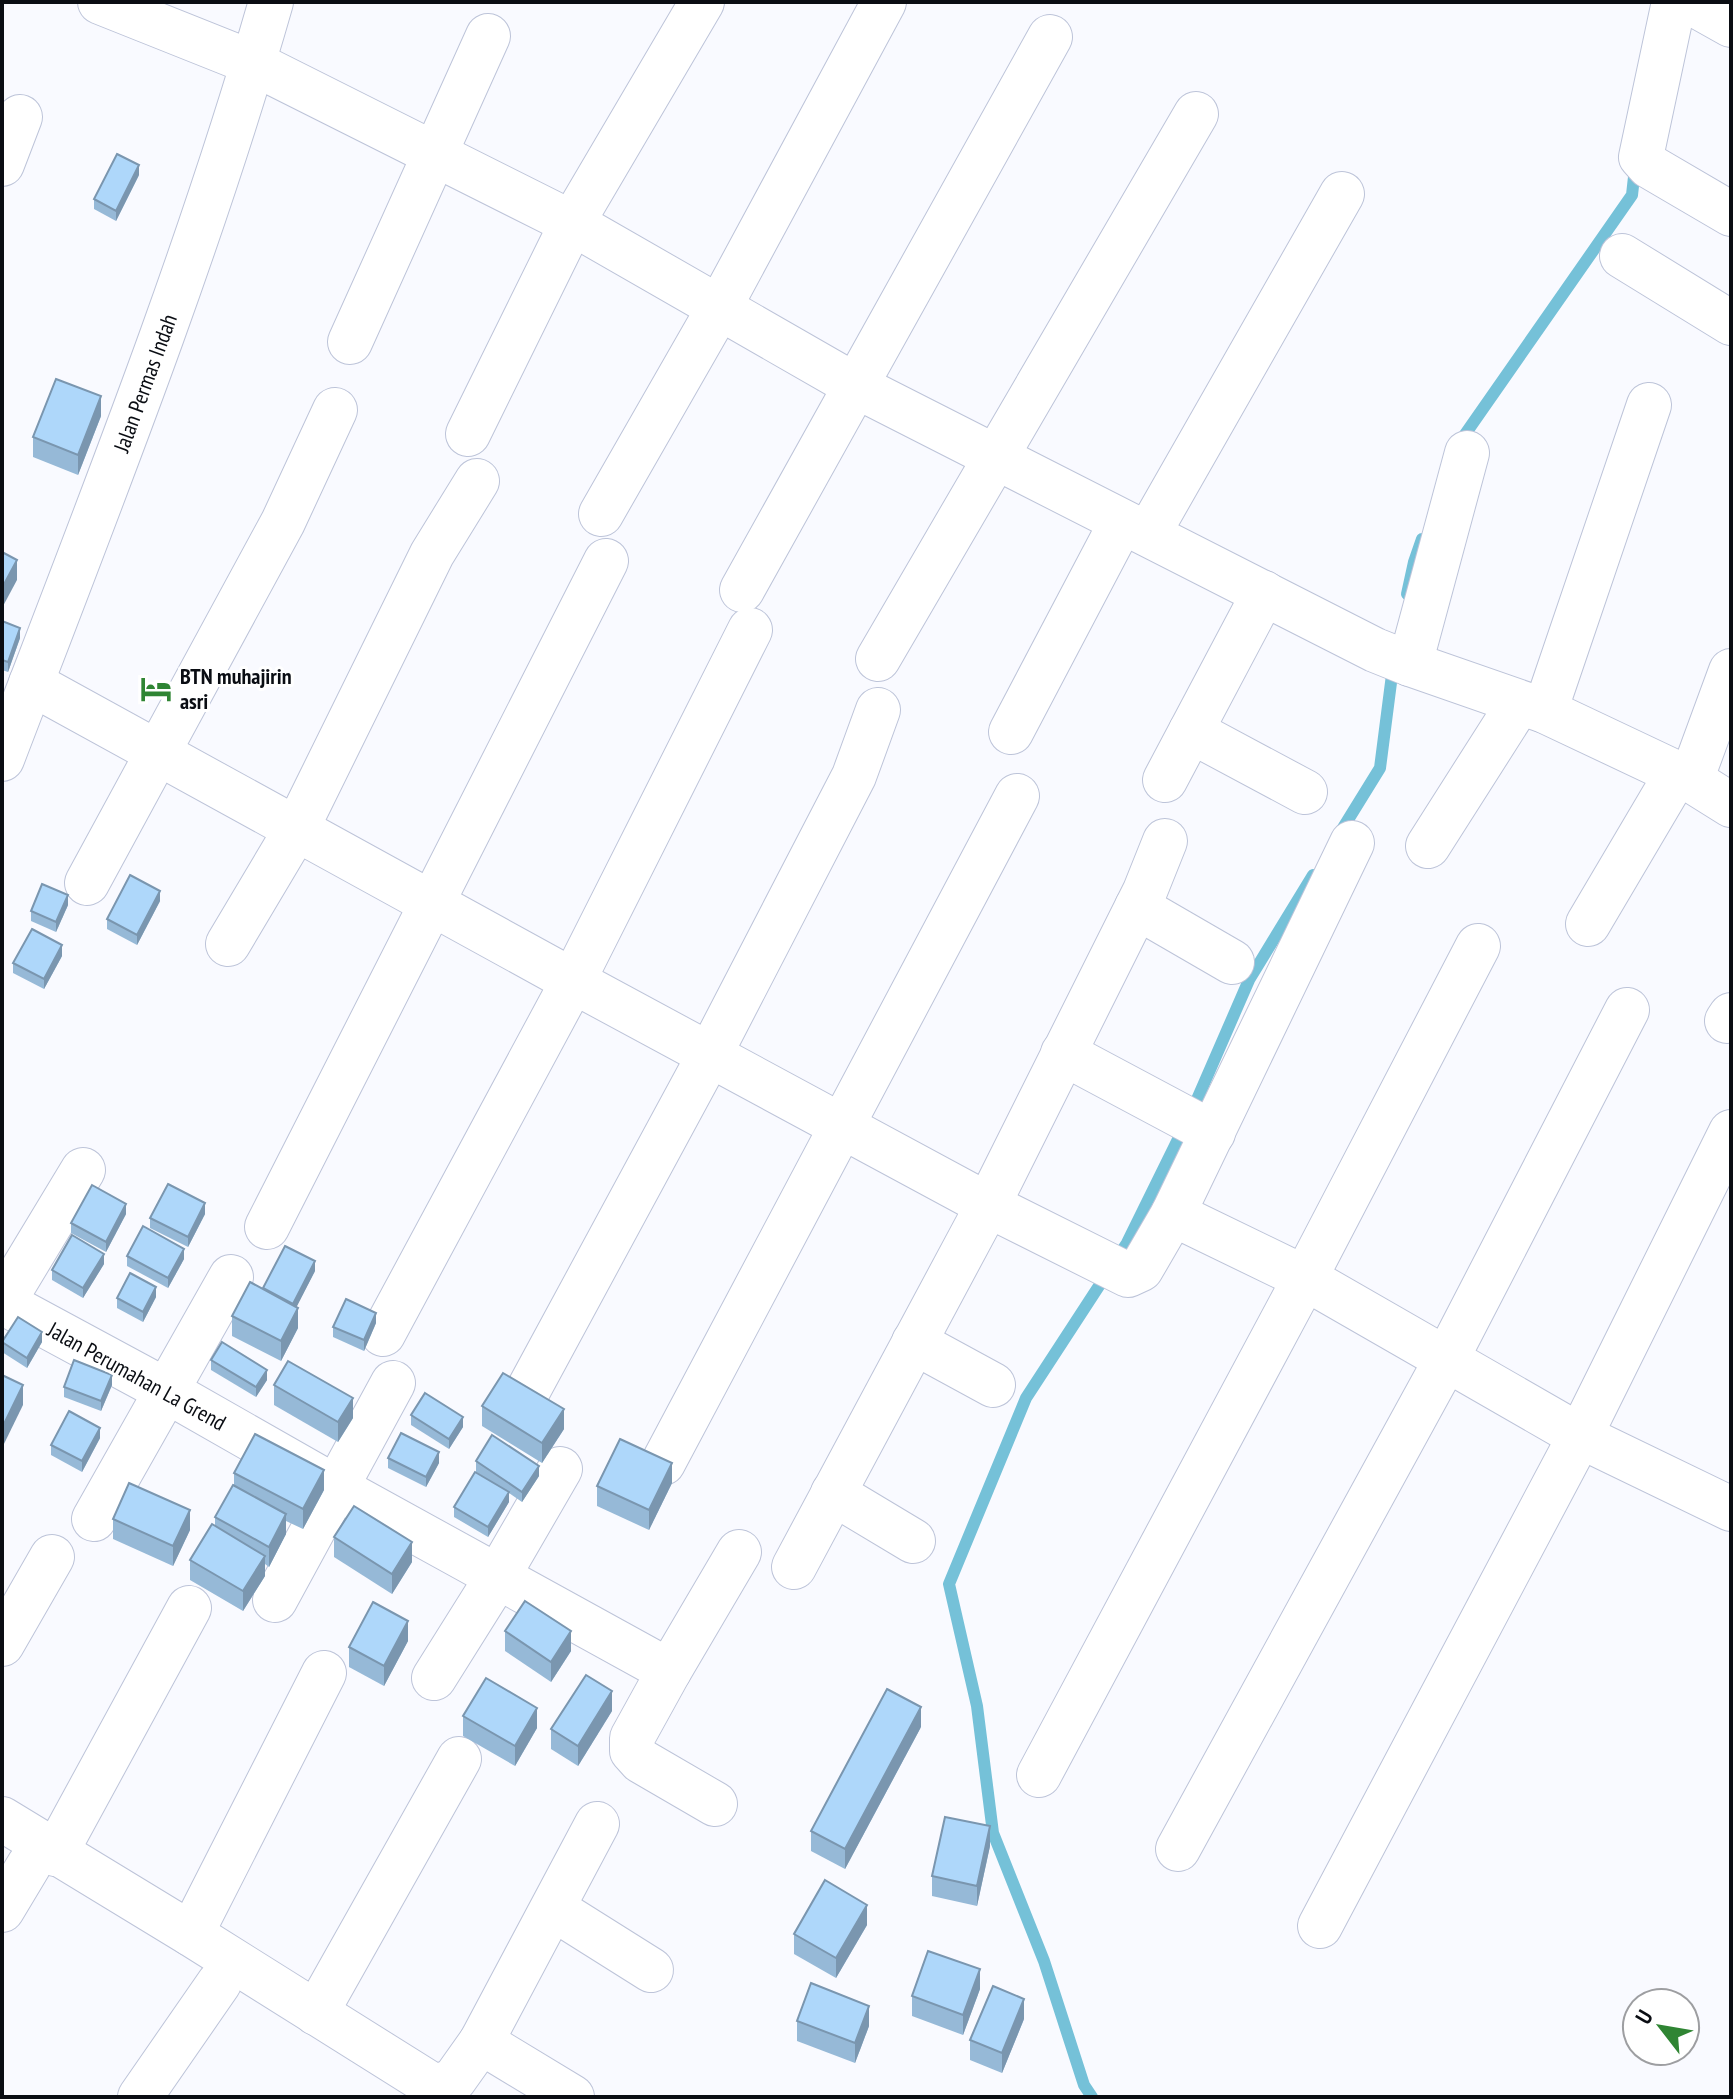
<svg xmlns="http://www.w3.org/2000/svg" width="1733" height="2099" font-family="'PT Sans Narrow',sans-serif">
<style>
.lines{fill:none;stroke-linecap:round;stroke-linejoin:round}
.stream{stroke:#75c1d8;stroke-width:12}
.minor-casing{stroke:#bdc4d9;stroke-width:46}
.minor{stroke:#fff;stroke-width:44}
.wall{fill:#96b9d7}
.shaded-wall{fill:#7a96af}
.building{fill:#aed7fa;stroke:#7a96af;stroke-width:2}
.labels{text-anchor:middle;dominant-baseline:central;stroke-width:6;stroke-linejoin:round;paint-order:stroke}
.street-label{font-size:22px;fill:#0a0d13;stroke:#fff}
.poi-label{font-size:22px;font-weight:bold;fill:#0a0d13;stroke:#fff;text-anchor:start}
</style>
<rect width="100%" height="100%" fill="#f9faff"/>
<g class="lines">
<g class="stream">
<path d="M1459,443L1632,195L1635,168"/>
<path d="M1407,594L1414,562L1422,539"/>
<path d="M1338,836L1380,768L1393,667"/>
<path d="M1092,2097L1084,2085L1044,1961L993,1833L977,1706L949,1584L1026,1398L1127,1243L1192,1111L1249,980L1313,875"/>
</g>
<defs>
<g id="minor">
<path d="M100,2L253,63L572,223L856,386L1375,650L1410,664L1545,711L1691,780L1731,805"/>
<path d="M1674,2L1641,157L1649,166L1731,214"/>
<path d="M1690,2L1731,25"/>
<path d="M2,164L20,117"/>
<path d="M1622,256L1731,323"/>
<path d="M350,342L488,36"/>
<path d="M468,434L572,223L702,2"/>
<path d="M601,514L719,308L884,2"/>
<path d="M1148,534L1342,194"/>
<path d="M742,590L1050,37"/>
<path d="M878,659L1196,114"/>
<path d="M1410,664L1467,453"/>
<path d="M31,683L573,981L988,1205L1128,1275L1141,1269L1173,1214L1305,1278L1580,1436L1731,1509"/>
<path d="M1545,711L1649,405"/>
<path d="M1191,731L1305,792"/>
<path d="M1011,732L1121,523"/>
<path d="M2,759C98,508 197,260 271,2"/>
<path d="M1165,780L1264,593"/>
<path d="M1691,780L1731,671"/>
<path d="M1428,846L1519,703"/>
<path d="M87,883L283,522L335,410"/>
<path d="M1137,907L1232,962"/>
<path d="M1588,924L1676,775"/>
<path d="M228,944L297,828L432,554L477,481"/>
<path d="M1727,1021L1731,1015"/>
<path d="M1063,1053L1213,1133"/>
<path d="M1173,1214L1352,843"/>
<path d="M267,1227L606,561"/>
<path d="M2,1302L165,1390L337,1488L669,1671L739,1552"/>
<path d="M2,1304L83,1170"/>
<path d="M383,1334L573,981L750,630"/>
<path d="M914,1342L993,1385"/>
<path d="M525,1396L710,1054L854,776L878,710"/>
<path d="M663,1463L1017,796"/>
<path d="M833,1493L913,1541"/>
<path d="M94,1519L231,1277"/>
<path d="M794,1567L988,1205L1145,891L1165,841"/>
<path d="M275,1600L393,1383"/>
<path d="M2,1644L52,1557"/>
<path d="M669,1671L632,1738V1751L641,1761L715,1804"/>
<path d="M434,1678L498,1576L560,1469"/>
<path d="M1039,1775L1305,1278L1478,946"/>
<path d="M2,1819L191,1934L430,2084L440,2086L454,2080L481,2042L597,1824"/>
<path d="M1178,1849L1446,1360L1627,1010"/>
<path d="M55,1854L189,1608"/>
<path d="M554,1909L651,1970"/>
<path d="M2,1910L29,1865"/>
<path d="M1320,1926L1580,1436L1731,1132"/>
<path d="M191,1934L324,1673"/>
<path d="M316,2013L459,1759"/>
<path d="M481,2042L572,2097"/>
<path d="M140,2097L219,1983"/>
</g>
</defs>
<use href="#minor" class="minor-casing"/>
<use href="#minor" class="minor"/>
</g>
<g class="wall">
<path d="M139,175L116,221L94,209V199Z"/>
<path d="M101,416L78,475L33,457V437Z"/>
<path d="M2,621L20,638L8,672L2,670Z"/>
<path d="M160,901L137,945L107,929V919Z"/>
<path d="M68,905L56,932L31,921V911Z"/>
<path d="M62,956L44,989L13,973V963Z"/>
<path d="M126,1214L106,1252L71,1233V1223Z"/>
<path d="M205,1214L188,1247L150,1228V1218Z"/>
<path d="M127,1256L184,1259L168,1288L127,1266Z"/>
<path d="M104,1264L83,1298L52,1280V1270Z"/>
<path d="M315,1271L296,1307L298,1328L281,1361L232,1336V1316Z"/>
<path d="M156,1297L143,1322L117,1308V1298Z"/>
<path d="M376,1323L364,1351L333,1337V1327Z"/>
<path d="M2,1342H42L27,1368L2,1352Z"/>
<path d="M211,1360L267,1380L256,1397L211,1370Z"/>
<path d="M112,1385L101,1411L64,1397V1387Z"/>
<path d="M274,1385L353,1418L338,1442L274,1405Z"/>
<path d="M482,1406L564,1429L542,1463L482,1426Z"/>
<path d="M411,1415L463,1427L449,1449L411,1425Z"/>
<path d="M100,1438L82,1472L51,1455V1445Z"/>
<path d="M388,1458L439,1463L426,1487L388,1468Z"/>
<path d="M476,1461L539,1476L522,1502L509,1493V1502L488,1537L454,1517V1507L492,1482L476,1472Z"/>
<path d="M234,1473L324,1490L303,1529L286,1521V1534L269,1567L265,1564V1576L243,1611L190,1580V1560L215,1526V1517L234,1486Z"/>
<path d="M672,1483L649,1530L597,1506V1486Z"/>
<path d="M113,1519L190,1530L173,1566L113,1539Z"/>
<path d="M334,1537L412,1562L392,1594L334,1557Z"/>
<path d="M505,1631L571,1651L551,1682L505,1651Z"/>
<path d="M408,1641L384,1686L349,1667V1647Z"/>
<path d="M612,1711L578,1766L551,1749V1729Z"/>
<path d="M463,1716L537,1728L515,1766L463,1736Z"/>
<path d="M921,1727L845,1869L811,1851V1831Z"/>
<path d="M990,1846L977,1906L932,1896V1876Z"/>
<path d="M867,1925L836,1978L794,1954V1934Z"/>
<path d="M980,1989L963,2035L912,2016V1996Z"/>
<path d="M1024,2019L1002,2073L970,2060V2040Z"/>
<path d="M797,2021L869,2026L855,2063L797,2041Z"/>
</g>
<g class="shaded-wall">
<path d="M139,165V175L116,221V211Z"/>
<path d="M101,396V416L78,475V455Z"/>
<path d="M17,560V580L2,608V588Z"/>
<path d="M20,628V638L8,672V662Z"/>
<path d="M160,891V901L137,945V935Z"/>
<path d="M68,895V905L56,932V922Z"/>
<path d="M62,945V956L44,989V979Z"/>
<path d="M205,1203V1214L188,1247V1237Z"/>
<path d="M126,1204V1214L106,1252V1242Z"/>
<path d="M184,1249V1259L168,1288V1278Z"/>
<path d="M104,1254V1264L83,1298V1288Z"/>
<path d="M315,1261V1271L293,1314V1304Z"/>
<path d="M156,1287V1297L143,1322V1312Z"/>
<path d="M298,1308V1328L281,1361V1341Z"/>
<path d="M376,1313V1323L364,1351V1340Z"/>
<path d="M42,1332V1342L27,1368V1358Z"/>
<path d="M267,1370V1380L256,1397V1387Z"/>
<path d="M112,1375V1385L101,1411V1401Z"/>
<path d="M23,1385V1405L2,1448V1428Z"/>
<path d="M353,1398V1418L338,1442V1422Z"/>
<path d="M564,1409V1429L542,1463V1443Z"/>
<path d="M463,1417V1427L449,1449V1439Z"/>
<path d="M100,1428V1438L82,1472V1461Z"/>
<path d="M439,1452V1463L426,1487V1477Z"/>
<path d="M672,1463V1483L649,1530V1510Z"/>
<path d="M539,1466V1476L522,1502V1492Z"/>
<path d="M324,1470V1490L303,1529V1509Z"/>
<path d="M509,1492V1502L488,1537V1527Z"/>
<path d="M190,1510V1530L173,1566V1546Z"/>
<path d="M286,1514V1534L269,1567V1547Z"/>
<path d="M412,1542V1562L392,1594V1574Z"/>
<path d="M265,1556V1576L243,1611V1591Z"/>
<path d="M408,1621V1641L384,1686V1666Z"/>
<path d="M571,1631V1651L551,1682V1662Z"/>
<path d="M612,1691V1711L578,1766V1746Z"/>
<path d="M921,1707V1727L845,1869V1849Z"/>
<path d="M537,1708V1728L515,1766V1746Z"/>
<path d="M990,1826V1846L977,1906V1886Z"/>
<path d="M867,1905V1925L836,1978V1958Z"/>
<path d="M980,1969V1989L963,2035V2015Z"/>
<path d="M1024,1999V2019L1002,2073V2053Z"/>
<path d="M869,2006V2026L855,2063V2043Z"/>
</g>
<g class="building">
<path d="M117,154L139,165L116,211L94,199Z"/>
<path d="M56,379L101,396L78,455L33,437Z"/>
<path d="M2,552L17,560L2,588Z"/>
<path d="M2,621L20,628L8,662L2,660Z"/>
<path d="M130,875L160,891L137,935L107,919Z"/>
<path d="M42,884L68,895L56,922L31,911Z"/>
<path d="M32,929L62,945L44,979L13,963Z"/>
<path d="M168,1184L205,1203L188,1237L150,1218Z"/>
<path d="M92,1185L126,1204L106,1242L71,1223Z"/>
<path d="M143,1226L184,1249L168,1278L127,1256Z"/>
<path d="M72,1235L104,1254L83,1288L52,1270Z"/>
<path d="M285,1246L315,1261L293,1304L263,1288Z"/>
<path d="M130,1273L156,1287L143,1312L117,1298Z"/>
<path d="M250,1282L298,1308L281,1341L232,1316Z"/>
<path d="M346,1299L376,1313L364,1340L333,1327Z"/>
<path d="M18,1317L42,1332L27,1358L2,1342Z"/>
<path d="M222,1342L267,1370L256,1387L211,1360Z"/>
<path d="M74,1360L112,1375L101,1401L64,1387Z"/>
<path d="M288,1361L353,1398L338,1422L274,1385Z"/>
<path d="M503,1373L564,1409L542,1443L482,1406Z"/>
<path d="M2,1375L23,1385L2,1428Z"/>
<path d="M425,1393L463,1417L449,1439L411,1415Z"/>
<path d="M69,1411L100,1428L82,1461L51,1445Z"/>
<path d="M401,1433L439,1452L426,1477L388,1458Z"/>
<path d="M255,1434L324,1470L303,1509L234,1473Z"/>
<path d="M492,1435L539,1466L522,1492L476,1461Z"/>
<path d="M620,1439L672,1463L649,1510L597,1486Z"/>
<path d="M475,1472L509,1492L488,1527L454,1507Z"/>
<path d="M129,1483L190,1510L173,1546L113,1519Z"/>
<path d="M233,1485L286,1514L269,1547L215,1517Z"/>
<path d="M354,1506L412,1542L392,1574L334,1537Z"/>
<path d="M212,1524L265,1556L243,1591L190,1560Z"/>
<path d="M525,1601L571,1631L551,1662L505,1631Z"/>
<path d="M373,1602L408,1621L384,1666L349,1647Z"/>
<path d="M586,1675L612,1691L578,1746L551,1729Z"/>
<path d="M486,1678L537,1708L515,1746L463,1716Z"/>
<path d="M887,1689L921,1707L845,1849L811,1831Z"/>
<path d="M945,1817L990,1826L977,1886L932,1876Z"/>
<path d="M825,1880L867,1905L836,1958L794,1934Z"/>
<path d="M928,1951L980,1969L963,2015L912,1996Z"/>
<path d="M811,1983L869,2006L855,2043L797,2021Z"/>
<path d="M993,1986L1024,1999L1002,2053L970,2040Z"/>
</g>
<defs>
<symbol id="hotel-bare" viewBox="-9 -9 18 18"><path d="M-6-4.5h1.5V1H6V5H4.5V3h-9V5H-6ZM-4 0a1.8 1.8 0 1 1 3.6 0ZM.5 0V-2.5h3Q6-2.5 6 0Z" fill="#2f8533" stroke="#fff" stroke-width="2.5" paint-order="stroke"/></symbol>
</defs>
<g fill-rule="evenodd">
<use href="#hotel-bare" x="134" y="667" width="44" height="44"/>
</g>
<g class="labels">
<g class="street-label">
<text transform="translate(145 383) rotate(-70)">Jalan Permas Indah</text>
<text transform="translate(137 1376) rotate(29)">Jalan Perumahan La Grend</text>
</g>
<g class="poi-label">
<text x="180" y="676">BTN muhajirin<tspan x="180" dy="25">asri</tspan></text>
</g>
</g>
<rect width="1733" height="2099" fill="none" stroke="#0a0d13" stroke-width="8"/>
<g transform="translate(1661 2027) rotate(301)"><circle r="38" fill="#ffffff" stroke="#9d9ea1" stroke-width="2"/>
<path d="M0-6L14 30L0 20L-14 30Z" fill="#2f8533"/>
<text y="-12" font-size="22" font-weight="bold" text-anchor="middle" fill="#0a0d13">U</text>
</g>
</svg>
